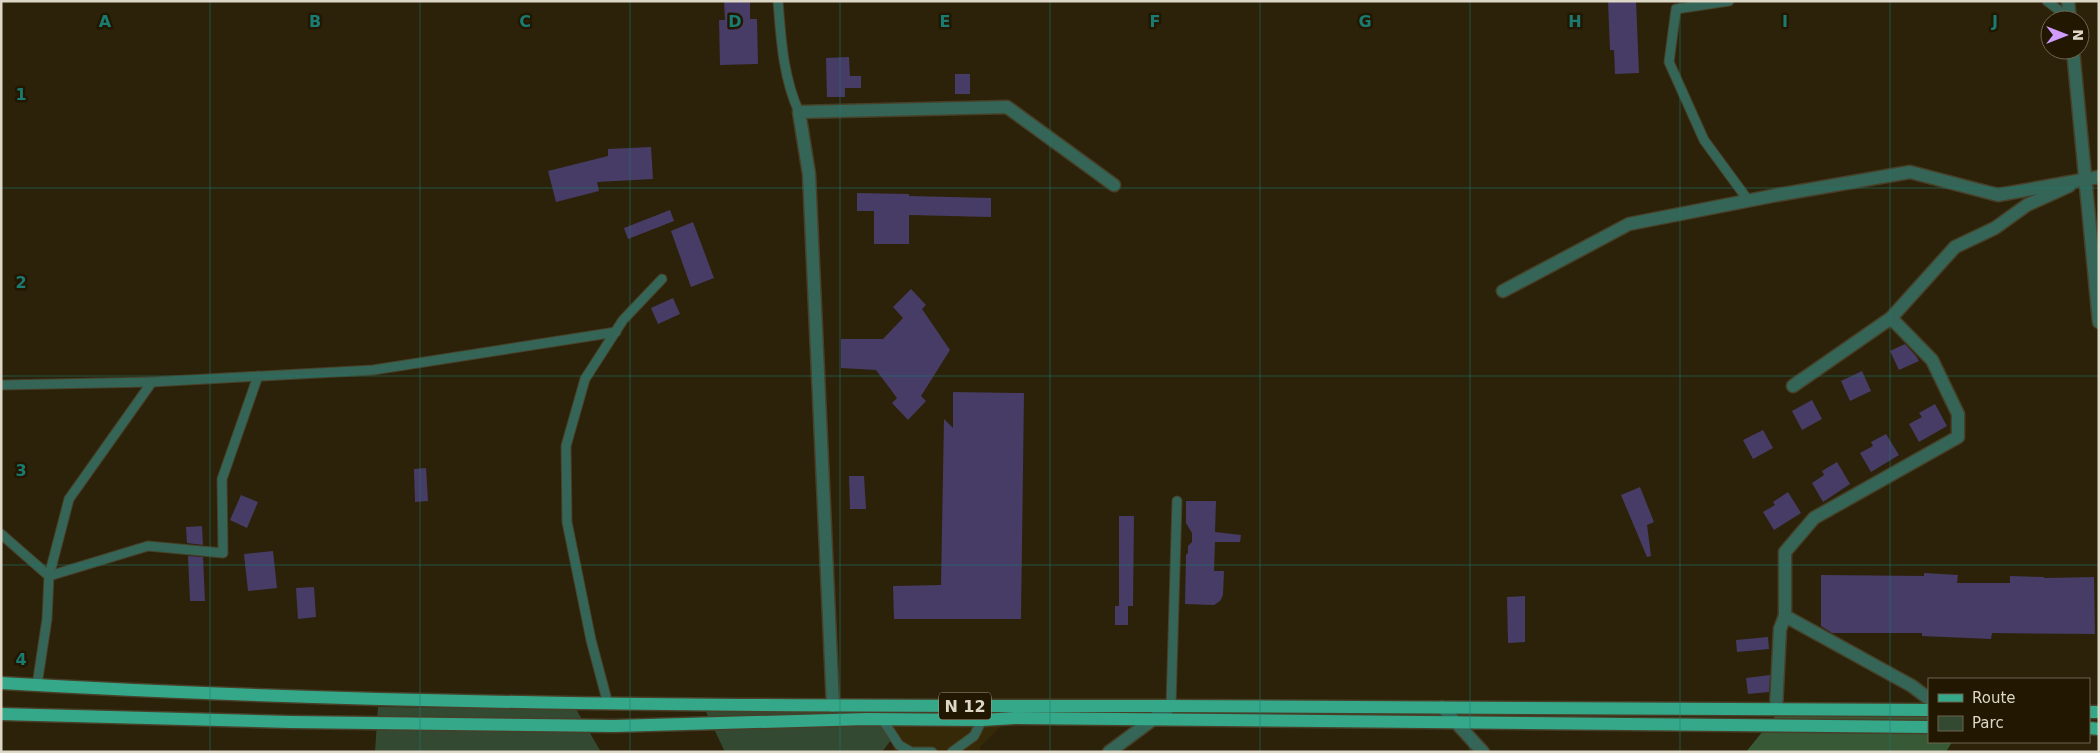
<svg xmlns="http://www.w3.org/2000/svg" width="2100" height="753" font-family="'DejaVu Sans',sans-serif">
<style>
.built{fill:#362908}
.green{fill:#334931}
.forest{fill:#385935}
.building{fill:#473c65}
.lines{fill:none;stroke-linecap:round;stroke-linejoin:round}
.lane-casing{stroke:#483f28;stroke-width:11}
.street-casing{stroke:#483f28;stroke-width:15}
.primary-casing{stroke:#483f28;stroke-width:15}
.lane{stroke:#356557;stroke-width:9}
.street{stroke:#356557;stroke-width:12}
.primary{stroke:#35a88a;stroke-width:12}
.grid{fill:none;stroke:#197b72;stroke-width:1;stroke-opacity:0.55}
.labels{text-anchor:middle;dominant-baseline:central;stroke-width:5;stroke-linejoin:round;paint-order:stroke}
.shield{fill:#221802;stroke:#a59e8d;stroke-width:1}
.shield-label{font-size:16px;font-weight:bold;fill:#ddd7c8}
.grid-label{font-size:16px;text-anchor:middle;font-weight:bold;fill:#197b72;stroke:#221802;stroke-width:5;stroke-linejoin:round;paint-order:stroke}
</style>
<rect width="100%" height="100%" fill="#2c2209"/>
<path class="built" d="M879,712H1015L980,747L981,752H893L894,736Z"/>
<g class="green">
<path d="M378,707L576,709L601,752H375Z"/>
<path d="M705,710L879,712L894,736L882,752H725Z"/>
</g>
<path class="forest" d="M1776,715L1929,716V742H1952L1946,752H1746Z"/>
<g class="building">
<path d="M724,1H750V19H757L758,64L720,65L719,20H725Z"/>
<path d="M1608,1H1636L1639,73L1615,74L1614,50H1610Z"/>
<path d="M849,57L850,76H861V88H845V97H827L826,58Z"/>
<rect x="955" y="74" width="15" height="20"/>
<path d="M651,147L653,179L597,182L599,191L556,202L548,171L608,156V149Z"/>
<path d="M857,193L909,194V196L991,198V217L909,215V244H874V211H857Z"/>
<path d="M670,210L674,221L628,239L624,228Z"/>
<path d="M693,222L714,278L691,287L671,231Z"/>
<path d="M911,289L926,305L922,309L950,350L921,396L926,401L908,420L892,403L897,398L876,370L841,368V339H883L903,318L893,307Z"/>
<path d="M673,298L680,314L658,324L651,308Z"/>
<path d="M1905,344L1916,356L1919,361L1899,370L1890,351Z"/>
<path d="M1862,371L1871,391L1850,401L1841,381Z"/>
<path d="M953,392L1024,393L1021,619H894L893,586L941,585L944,419L953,428Z"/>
<path d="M1812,400L1822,419L1802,430L1792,411Z"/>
<path d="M1935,404L1947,426L1919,442L1909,424L1922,417L1919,413Z"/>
<path d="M1763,430L1773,448L1753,459L1743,440Z"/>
<path d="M1886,434L1899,455L1871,472L1860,453L1873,446L1871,442Z"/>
<path d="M1837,462L1850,484L1823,502L1812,483L1824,475L1822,471Z"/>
<path d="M426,468L428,501L415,502L414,469Z"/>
<path d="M849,476H864L866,509H850Z"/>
<path d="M1640,487L1654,522L1647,525L1651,556L1647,557L1621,495Z"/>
<path d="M1788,492L1801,513L1774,530L1763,512L1775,505L1773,502Z"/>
<path d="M241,495L258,502L247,528L230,520Z"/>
<path d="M1186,501H1216L1215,532L1241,535L1240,542H1215L1214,571H1224L1223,595L1220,601L1214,605L1185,604L1186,555L1188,553V546L1192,542V533L1186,523Z"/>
<path d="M1119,516H1134L1133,606H1128V625H1115V606H1119Z"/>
<path d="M202,526L203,545L187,543L186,527Z"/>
<path d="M273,551L277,588L248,591L244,554Z"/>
<path d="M188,556L203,557L205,601H190Z"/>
<path d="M1924,573L1958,575L1957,583H2010V576L2044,577V578L2094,577L2095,634L1992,633L1991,639L1922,636V633H1832L1821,626V575L1924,576Z"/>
<path d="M314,587L316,617L298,619L296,588Z"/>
<path d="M1525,596V642L1508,643L1507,597Z"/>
<path d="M1768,637L1769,649L1737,652L1736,640Z"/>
<path d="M1770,675L1769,692L1748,694L1746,678Z"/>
</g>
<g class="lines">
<defs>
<g id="lane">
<path d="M778,1C781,39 783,77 799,112"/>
<path d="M1729,1L1676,9L1669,62L1704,140L1748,200"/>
<path d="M2047,1L2070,19"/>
<path d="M1,385L152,382"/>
<path d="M1,534L49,576L148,546L223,553L222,479L258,376"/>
<path d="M37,685L47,619L49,576L69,499L152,382L373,370L616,332"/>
<path d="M608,704L591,640L567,522L566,446L585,379L623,320L662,279"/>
<path d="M1171,706L1177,501"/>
<path d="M882,719L899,745L911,752H932"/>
<path d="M952,752L974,736L982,720"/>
</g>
<g id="street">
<path d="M2068,1L2070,20"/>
<path d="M2073,50L2099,322"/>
<path d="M1503,291L1629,224L1777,195L1910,172L1998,195L2099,177"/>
<path d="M1793,386L1891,318L1955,247L1995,228L2027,205L2069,186"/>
<path d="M1785,616L1912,686L1929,699"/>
<path d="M833,706L809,174L799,112L1007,107L1114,185"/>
<path d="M1442,707L1483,752"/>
<path d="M1776,709L1780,629L1785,616V552L1814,518L1958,437V414L1932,360L1891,318"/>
<path d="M1109,752L1171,706"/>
</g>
<g id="primary">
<path d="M1,683C388,706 776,706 1163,706C1419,706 1674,708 1929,710"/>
<path d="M2089,712H2099"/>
<path d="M1,714L291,722L614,726L867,719L982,720L1015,718L1929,727"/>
<path d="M2089,728L2099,729"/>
</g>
</defs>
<use href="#lane" class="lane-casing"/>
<use href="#street" class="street-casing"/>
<use href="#primary" class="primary-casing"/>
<use href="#lane" class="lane"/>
<use href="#street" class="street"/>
<use href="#primary" class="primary"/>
</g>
<path class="grid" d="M210,1V752M420,1V752M630,1V752M840,1V752M1050,1V752M1260,1V752M1470,1V752M1680,1V752M1890,1V752M1,188H2099M1,376H2099M1,565H2099"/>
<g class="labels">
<rect class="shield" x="939" y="692.5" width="52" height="27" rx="4"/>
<g class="shield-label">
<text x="965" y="706">N 12</text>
</g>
</g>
<g class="grid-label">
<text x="105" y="27">A</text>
<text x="315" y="27">B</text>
<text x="525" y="27">C</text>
<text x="735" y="27">D</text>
<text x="945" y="27">E</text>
<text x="1155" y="27">F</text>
<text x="1365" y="27">G</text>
<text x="1575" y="27">H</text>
<text x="1785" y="27">I</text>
<text x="1995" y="27">J</text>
<text x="21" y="100">1</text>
<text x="21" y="288">2</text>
<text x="21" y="476">3</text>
<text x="21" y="665">4</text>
</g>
<rect width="2100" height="753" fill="none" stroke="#ddd7c8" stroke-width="5"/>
<rect x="1928" y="678" width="162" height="65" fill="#221802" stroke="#6d6451"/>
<rect x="1938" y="694" width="25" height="8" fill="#35a88a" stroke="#6d6451"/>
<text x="1972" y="703" font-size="15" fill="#ddd7c8">Route</text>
<rect x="1938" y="716" width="25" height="15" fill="#334931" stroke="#6d6451"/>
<text x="1972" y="728" font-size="15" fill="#ddd7c8">Parc</text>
<g transform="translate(2065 35) rotate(90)"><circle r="24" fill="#221802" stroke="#6d6451"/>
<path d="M0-4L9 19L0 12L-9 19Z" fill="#d09dff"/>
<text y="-8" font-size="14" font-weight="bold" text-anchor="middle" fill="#ddd7c8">N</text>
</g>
</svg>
